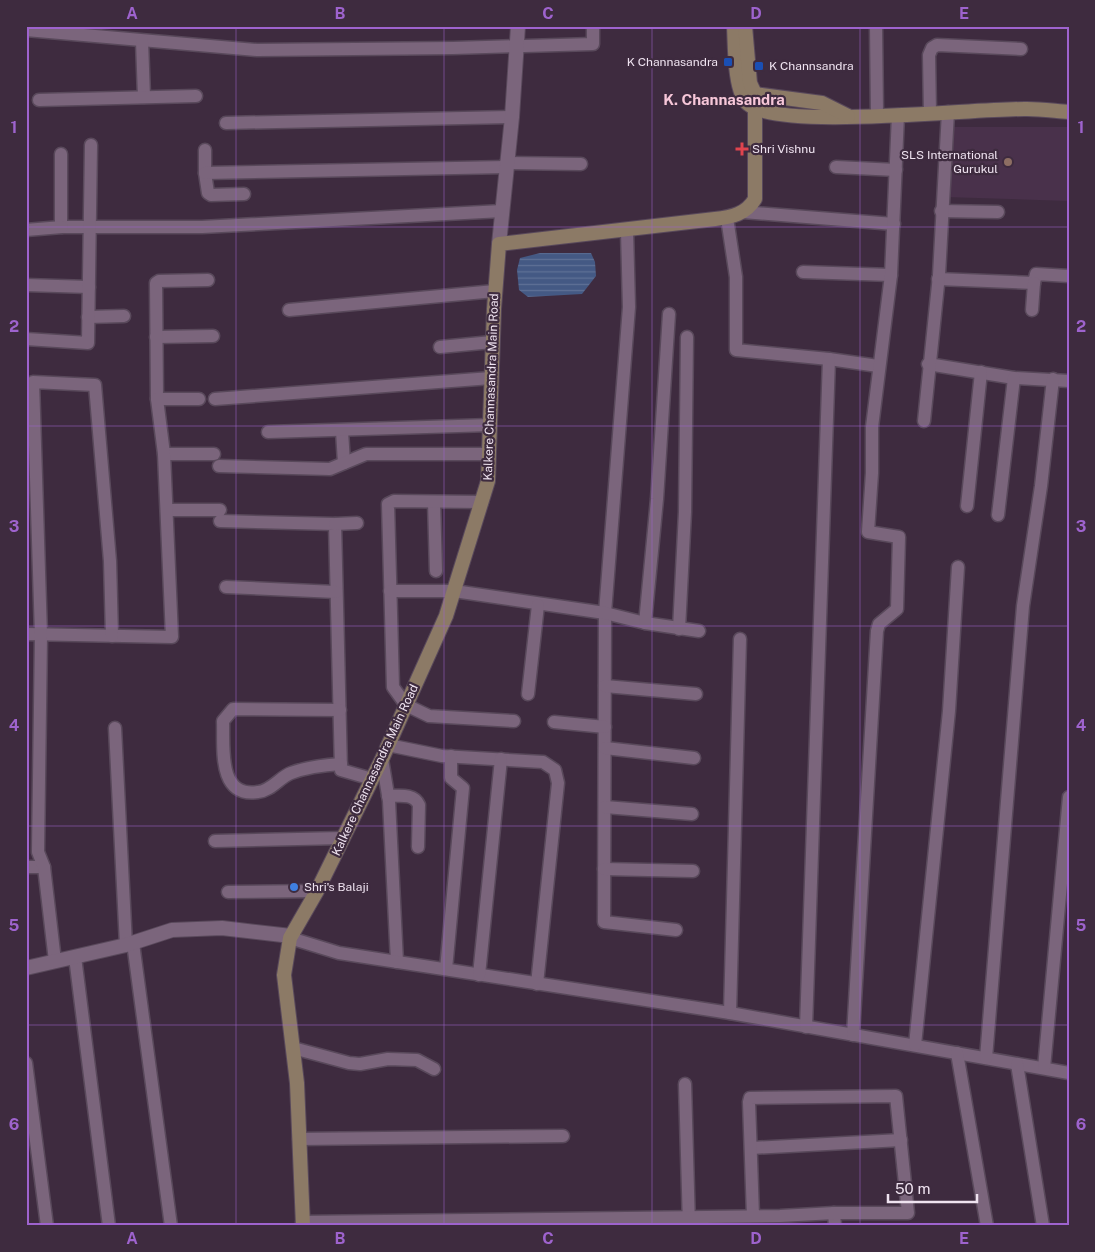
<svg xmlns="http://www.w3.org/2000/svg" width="1095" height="1252" font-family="'Public Sans',sans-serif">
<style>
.built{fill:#49314b}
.water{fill:url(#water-rules)}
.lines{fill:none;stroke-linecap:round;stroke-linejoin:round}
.minor-casing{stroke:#59495b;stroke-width:15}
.tertiary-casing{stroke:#59495b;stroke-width:16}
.secondary-casing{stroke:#59495b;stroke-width:16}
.minor{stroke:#7b657c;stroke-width:12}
.tertiary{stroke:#7b657c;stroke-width:14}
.secondary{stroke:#8c7a66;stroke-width:14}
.grid{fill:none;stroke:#9e63ce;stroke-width:1;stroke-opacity:0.55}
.transit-dot{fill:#1a4fb4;stroke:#3e2b3f;stroke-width:2}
.health-dot{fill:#e0444e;stroke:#3e2b3f;stroke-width:2}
.education-dot{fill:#8d6e63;stroke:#3e2b3f;stroke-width:2}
.shop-dot{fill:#3f7fe0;stroke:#3e2b3f;stroke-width:2}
.labels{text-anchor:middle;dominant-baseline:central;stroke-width:4.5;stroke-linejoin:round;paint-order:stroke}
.poi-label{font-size:12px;fill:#efe3f0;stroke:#3e2b3f;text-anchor:start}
.street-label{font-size:12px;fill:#efe3f0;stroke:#3e2b3f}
.quarter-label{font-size:15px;font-weight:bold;fill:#f7c7d9;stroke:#3e2b3f}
.neatline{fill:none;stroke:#9e63ce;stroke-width:2}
.grid-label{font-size:16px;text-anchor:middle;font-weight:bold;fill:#9e63ce}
</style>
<defs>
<pattern id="water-rules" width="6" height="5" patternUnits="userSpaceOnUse" patternTransform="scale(1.25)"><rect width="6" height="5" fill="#445984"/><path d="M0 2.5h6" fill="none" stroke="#5f7196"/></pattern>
</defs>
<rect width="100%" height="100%" fill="#3e2b3f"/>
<path class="built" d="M950,127H1069V201L945,197Z"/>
<path class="water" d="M540,253H591L595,262L596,276L582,294L528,297L519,290L517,270L520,258Z"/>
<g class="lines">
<defs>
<g id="minor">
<path d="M876,26L877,115"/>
<path d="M26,30L257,50L453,48L593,44V26"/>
<path d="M142,41L144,97"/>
<path d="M39,100L196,96"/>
<path d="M930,113L929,55L932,48L937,45L1021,49"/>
<path d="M226,123L512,117"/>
<path d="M205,150V173L208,193L211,195L244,194"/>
<path d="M61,154V223L62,227H202L502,211"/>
<path d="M506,163L581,164"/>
<path d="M836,167L896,170"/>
<path d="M205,173L506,167"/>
<path d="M941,211L998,212"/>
<path d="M743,212L894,224"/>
<path d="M727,218L736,277V350L829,359L878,366"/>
<path d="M26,230L62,227"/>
<path d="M627,231L629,307L605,613L604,922L676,930"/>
<path d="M803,272L891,275"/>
<path d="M938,279L1034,283L1036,274L1069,276"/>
<path d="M26,285L89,287"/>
<path d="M289,310L495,291"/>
<path d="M1032,310L1034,283"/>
<path d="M88,317L124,316"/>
<path d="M156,337L213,336"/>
<path d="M26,339L88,343L91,145"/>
<path d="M440,347L492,342"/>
<path d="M928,364L1014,378L1069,381"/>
<path d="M157,399L156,283L159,281L208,280"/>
<path d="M215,399L491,378"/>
<path d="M924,421L939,275L948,112"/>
<path d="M342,431L344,463"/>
<path d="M268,432L490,425"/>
<path d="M164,454H214"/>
<path d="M219,466L330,469L366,454H489"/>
<path d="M434,502L436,571"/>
<path d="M482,502L394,501L388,504L393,687L406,705L429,716L514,721"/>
<path d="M967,506L981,372"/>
<path d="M167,510H220"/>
<path d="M998,515L1014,378"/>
<path d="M220,521L335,524L341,770L372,779"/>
<path d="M335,524L357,523"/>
<path d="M226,587L336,592"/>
<path d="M390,591H454L605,613L645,623L699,631"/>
<path d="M645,623L657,499L669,314"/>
<path d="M679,629L685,512L687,337"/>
<path d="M26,634L172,637L164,454L157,399H199"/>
<path d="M605,686L696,694"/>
<path d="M528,694L538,605"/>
<path d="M340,710L233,709L223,721C224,747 217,798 258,792C271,791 280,777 291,773C307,767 324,765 341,764"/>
<path d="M554,722L605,727"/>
<path d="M115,728L126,945"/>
<path d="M388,745L442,756L543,762L555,770L558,783L537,984"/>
<path d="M605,748L694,758"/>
<path d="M382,759L389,801L397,962"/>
<path d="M388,796C399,796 414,793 419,805L418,847"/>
<path d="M605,807L692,814"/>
<path d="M215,841L342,838"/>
<path d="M26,867H44"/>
<path d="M604,869L693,871"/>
<path d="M228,892L317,891"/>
<path d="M290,938L339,953L730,1013L1069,1073"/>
<path d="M133,943L171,1226"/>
<path d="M75,957L109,1226"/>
<path d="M55,961L44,867L38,852L41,635L33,382L95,385L110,561L112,636"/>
<path d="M446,969L463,788L451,778V756"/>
<path d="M479,975L501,759"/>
<path d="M730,1013L740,639"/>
<path d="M806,1027L829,359"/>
<path d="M853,1035L877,631L879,624L897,609L899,537L868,532L872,473V427L891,275L898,115"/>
<path d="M915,1045L949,711L958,567"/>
<path d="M293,1048L349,1063L360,1064L388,1059L417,1060L434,1069"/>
<path d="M957,1053L987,1226"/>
<path d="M986,1058L1023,606L1041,486L1053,379"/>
<path d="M26,1063L47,1226"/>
<path d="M1017,1064L1043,1226"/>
<path d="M1044,1068L1069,797"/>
<path d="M685,1084L689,1226"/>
<path d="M299,1139L563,1136"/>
<path d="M751,1148L901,1140"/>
<path d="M834,1213L835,1226"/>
<path d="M302,1222L780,1216L834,1213H908L896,1096L750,1098L749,1102L753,1216"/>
</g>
<g id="tertiary">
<path d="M499,244L512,117L518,26"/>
<path d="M26,968L126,945L172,930L222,928L291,936"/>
</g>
<g id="secondary">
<path d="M734,26C735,44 734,92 748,104C780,131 976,108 1027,109C1041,109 1055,111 1069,112"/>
<path d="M755,94L822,103L848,116"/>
<path d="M303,1226L297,1083L284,975L290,938L317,891L382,759L446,616L488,481L494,309L499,244L715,219C732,217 746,214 755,199V94L750,83L745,26"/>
</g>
</defs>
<use href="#minor" class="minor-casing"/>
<use href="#tertiary" class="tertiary-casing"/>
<use href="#secondary" class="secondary-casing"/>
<use href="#minor" class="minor"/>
<use href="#tertiary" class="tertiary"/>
<use href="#secondary" class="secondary"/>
</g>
<path class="grid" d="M236,26V1226M444,26V1226M652,26V1226M860,26V1226M26,227H1069M26,426H1069M26,626H1069M26,826H1069M26,1025H1069"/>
<g class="transit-dot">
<rect x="723" y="57" width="10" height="10" rx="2.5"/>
<rect x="754" y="61" width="10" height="10" rx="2.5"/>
</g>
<path class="health-dot" d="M739.5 141.5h5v5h5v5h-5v5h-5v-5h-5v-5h5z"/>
<circle class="education-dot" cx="1008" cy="162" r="5"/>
<circle class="shop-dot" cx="294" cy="887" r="5"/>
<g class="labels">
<g class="poi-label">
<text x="718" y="62" text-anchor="end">K Channasandra</text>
<text x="769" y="66">K Channsandra</text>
<text x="752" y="149">Shri Vishnu</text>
<text x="998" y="155" text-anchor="end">SLS International<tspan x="998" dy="14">Gurukul</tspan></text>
<text x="304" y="887">Shri's Balaji</text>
</g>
<g class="street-label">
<text transform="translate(491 387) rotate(-88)">Kalkere Channasandra Main Road</text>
<text transform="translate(375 770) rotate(-65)">Kalkere Channasandra Main Road</text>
</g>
<g class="quarter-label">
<text x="724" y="99">K. Channasandra</text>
</g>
</g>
<rect width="1095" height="1252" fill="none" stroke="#3e2b3f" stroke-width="55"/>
<path d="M888 1194v8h89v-8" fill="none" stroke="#efe3f0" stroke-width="2.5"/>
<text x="895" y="1194" font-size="15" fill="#efe3f0" stroke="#3e2b3f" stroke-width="4" paint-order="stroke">50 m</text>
<rect x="28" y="28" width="1040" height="1196" class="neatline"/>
<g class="grid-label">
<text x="132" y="19">A</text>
<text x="340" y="19">B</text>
<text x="548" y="19">C</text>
<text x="756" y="19">D</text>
<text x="964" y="19">E</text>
<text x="14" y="133">1</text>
<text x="1081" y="133">1</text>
<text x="14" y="332">2</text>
<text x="1081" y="332">2</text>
<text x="14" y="532">3</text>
<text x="1081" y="532">3</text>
<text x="14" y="731">4</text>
<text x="1081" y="731">4</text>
<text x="14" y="931">5</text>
<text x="1081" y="931">5</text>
<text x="14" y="1130">6</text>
<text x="1081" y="1130">6</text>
<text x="132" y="1244">A</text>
<text x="340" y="1244">B</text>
<text x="548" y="1244">C</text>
<text x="756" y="1244">D</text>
<text x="964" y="1244">E</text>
</g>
</svg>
